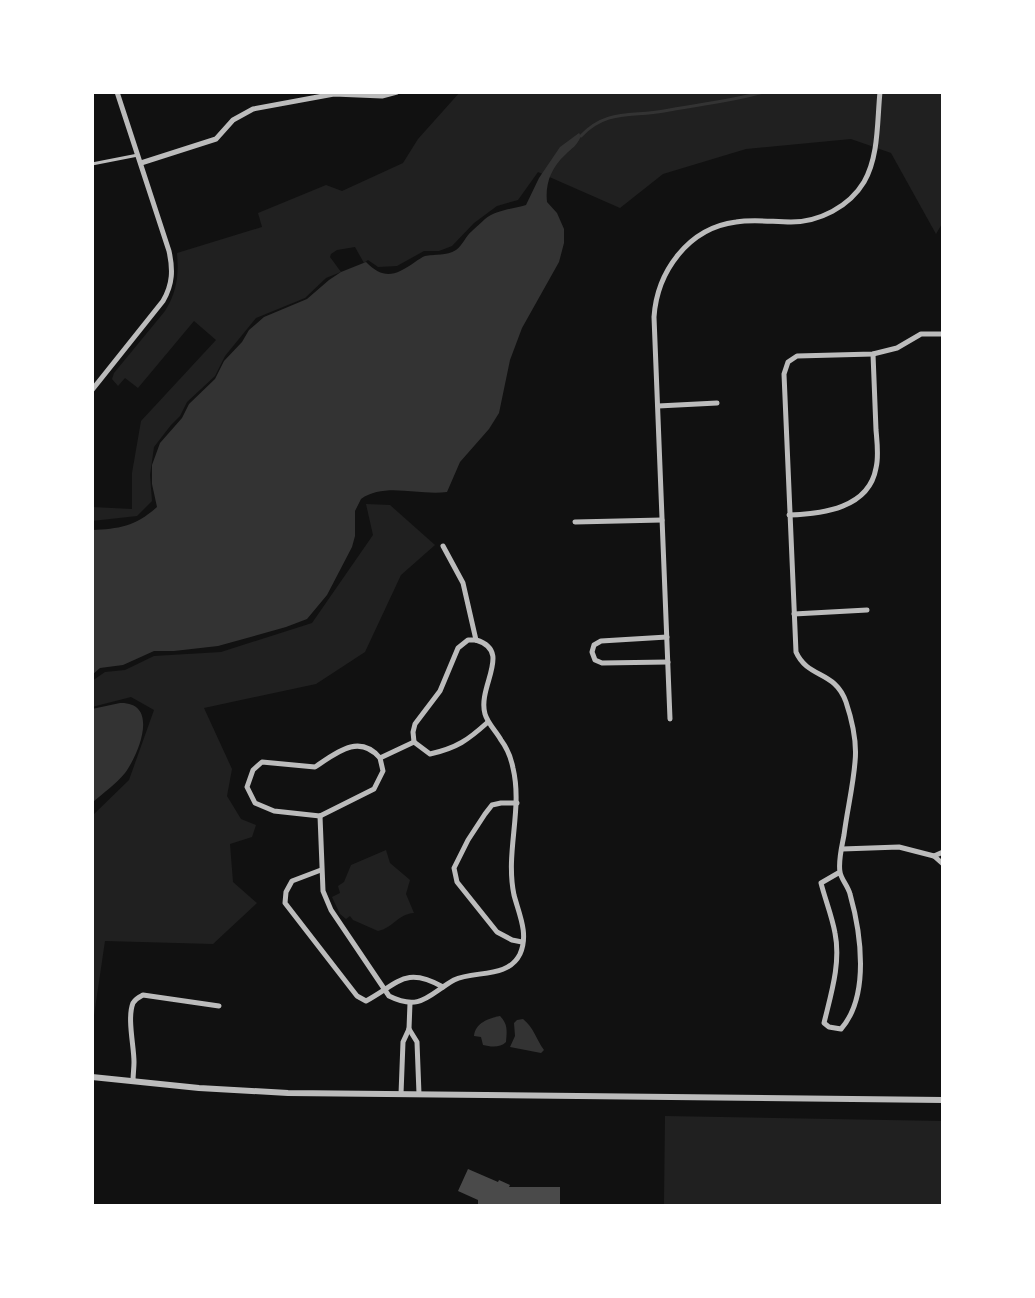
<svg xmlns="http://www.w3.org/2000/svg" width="1035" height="1298" font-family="Barlow,sans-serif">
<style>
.green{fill:#202020}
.water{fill:#333}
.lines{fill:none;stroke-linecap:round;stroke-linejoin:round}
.stream{stroke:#333;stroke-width:3}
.building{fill:#4a4a4a}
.service{stroke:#bcbcbc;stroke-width:3}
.minor{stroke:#bcbcbc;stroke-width:5}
.tertiary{stroke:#bcbcbc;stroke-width:6}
</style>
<rect width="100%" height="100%" fill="#111"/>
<g class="green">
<path d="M460,92H943V222L936,234L891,153L851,139L746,149L663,174L620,208L538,172L518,200L497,206L474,223L452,246L439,251H424L397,266L378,267L368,260L364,263L355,247L337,250L331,254L330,257L341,272L326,278L305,298L256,318L225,356L215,376L187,402L180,416L171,425L154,447L150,475L152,501L137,516L92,521V507L132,509V473L141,421L216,340L194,321L138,388L125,378L118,386L112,379L114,373L165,311C177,292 179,275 177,253L262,227L258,213L326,185L342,191L403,163L418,139Z"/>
<path d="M366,504L390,505L435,545L401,575L365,652L316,684L204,708L232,769L227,796L241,819L256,825L252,837L230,844L233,882L257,903L213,944L105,941L92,1029V816L129,780L154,710L131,697L92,707V681L105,672L125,670L154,656L221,652L312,623L373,535Z"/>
<path d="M386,850L390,863L410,880L406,894L414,913C398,914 393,928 378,931L353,920L350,916L346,919L340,914L332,897L340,893L338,886L344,882L351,865Z"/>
<path d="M665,1116L943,1121V1206H664Z"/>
</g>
<g class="water">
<path d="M579,133L581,136C576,147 573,147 565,155C551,168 545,184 547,202L557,213L564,229V243L559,262L522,328L510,360L499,413L489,429L460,462L447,492C419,496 385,482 361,499L355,511V536L352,547L327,595L307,619L286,627L218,646L174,651H154L123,665L100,668L92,675V530C119,529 136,526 157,507L152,484V465L160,443L182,418L189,404L215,379L224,361L242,342L249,330L264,317L307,299L329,280L341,272L366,262C384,280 395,276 415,262C418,260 422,257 425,256C436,254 446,256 456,250C463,245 465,237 472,231C476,227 481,223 485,219C496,210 513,209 526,205L539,178L560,147Z"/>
<path d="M120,703C160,702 139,754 125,773C116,784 103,793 92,803V709Z"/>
<path d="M500,1016C508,1024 507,1031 506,1042C500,1048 491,1047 483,1045L481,1037L474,1036C475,1023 489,1018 500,1016Z"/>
<path d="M523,1019C534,1028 536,1039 544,1050L541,1053L510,1047L515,1036L514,1023L517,1020Z"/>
</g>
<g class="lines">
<path class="stream" d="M581,136C606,109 632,117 664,111C697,105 731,101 764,92"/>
</g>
<path class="building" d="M468,1169L498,1182L499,1180L510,1185L509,1187H560V1206H478V1200L458,1191Z"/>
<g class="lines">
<path class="service" d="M92,164L138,155"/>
<g class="minor">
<path d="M141,163L216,139L233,120L253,109L334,94L382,96L397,92"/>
<path d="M92,390L163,301C173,284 173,269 169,251L117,92"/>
<path d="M658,406L717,403"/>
<path d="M789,515C823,514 869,508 876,468C879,456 877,442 876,430C875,405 874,379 873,354"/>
<path d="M575,522L662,520"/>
<path d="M443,546L463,583L476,640"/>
<path d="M794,614L867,610"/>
<path d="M667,637L601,641L594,645L592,652L595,660L602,663L668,662"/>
<path d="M670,719L654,317C657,272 688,228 736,222C754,219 773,222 791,222C819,222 849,207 864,182C879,156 877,121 880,92"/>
<path d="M414,742L413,732L415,724L440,691L458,648L468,640H476"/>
<path d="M414,742L430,754C457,748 468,740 488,722"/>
<path d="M517,803H501L492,805L485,814L468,840L454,868L457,882L497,932L512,940L522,942"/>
<path d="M320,816L323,891L331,910L389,996C421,1012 429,994 454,980C474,970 508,979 520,954C529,934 519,914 514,895C505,852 523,810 513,768C511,758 507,748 501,740C496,731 488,724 485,714C477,686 513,651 476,640"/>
<path d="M320,816L274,811L255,803L247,787L253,770L262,762L315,767C336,753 359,733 380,758L414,742"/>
<path d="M320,816L374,789L383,771L380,758"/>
<path d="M842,849L899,847L934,856L943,864"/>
<path d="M934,856L943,852"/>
<path d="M321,870L292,881L286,892L285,903L357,996L366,1001C399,983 405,966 443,987"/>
<path d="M840,872L821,883C825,899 832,916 835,933C841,963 831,994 824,1023L829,1027L841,1029C870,996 861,933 850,894C848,886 841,879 840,872C838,861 842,846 844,835C847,811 853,787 855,762C857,744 852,720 846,702C835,670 808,679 796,652L784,374L788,362L797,356L873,354L897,348L921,334H943"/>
<path d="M409,1029L417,1042L419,1094"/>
<path d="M133,1081C133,1075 134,1068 134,1062C134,1046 127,1018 133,1003C136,998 139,997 143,995L219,1006"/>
<path d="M401,1094L403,1042L409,1029L410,1003"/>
</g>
<path class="tertiary" d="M92,1077L199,1088L288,1093L943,1100"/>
</g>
<rect width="1035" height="1298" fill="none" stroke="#ffffff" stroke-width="188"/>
</svg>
